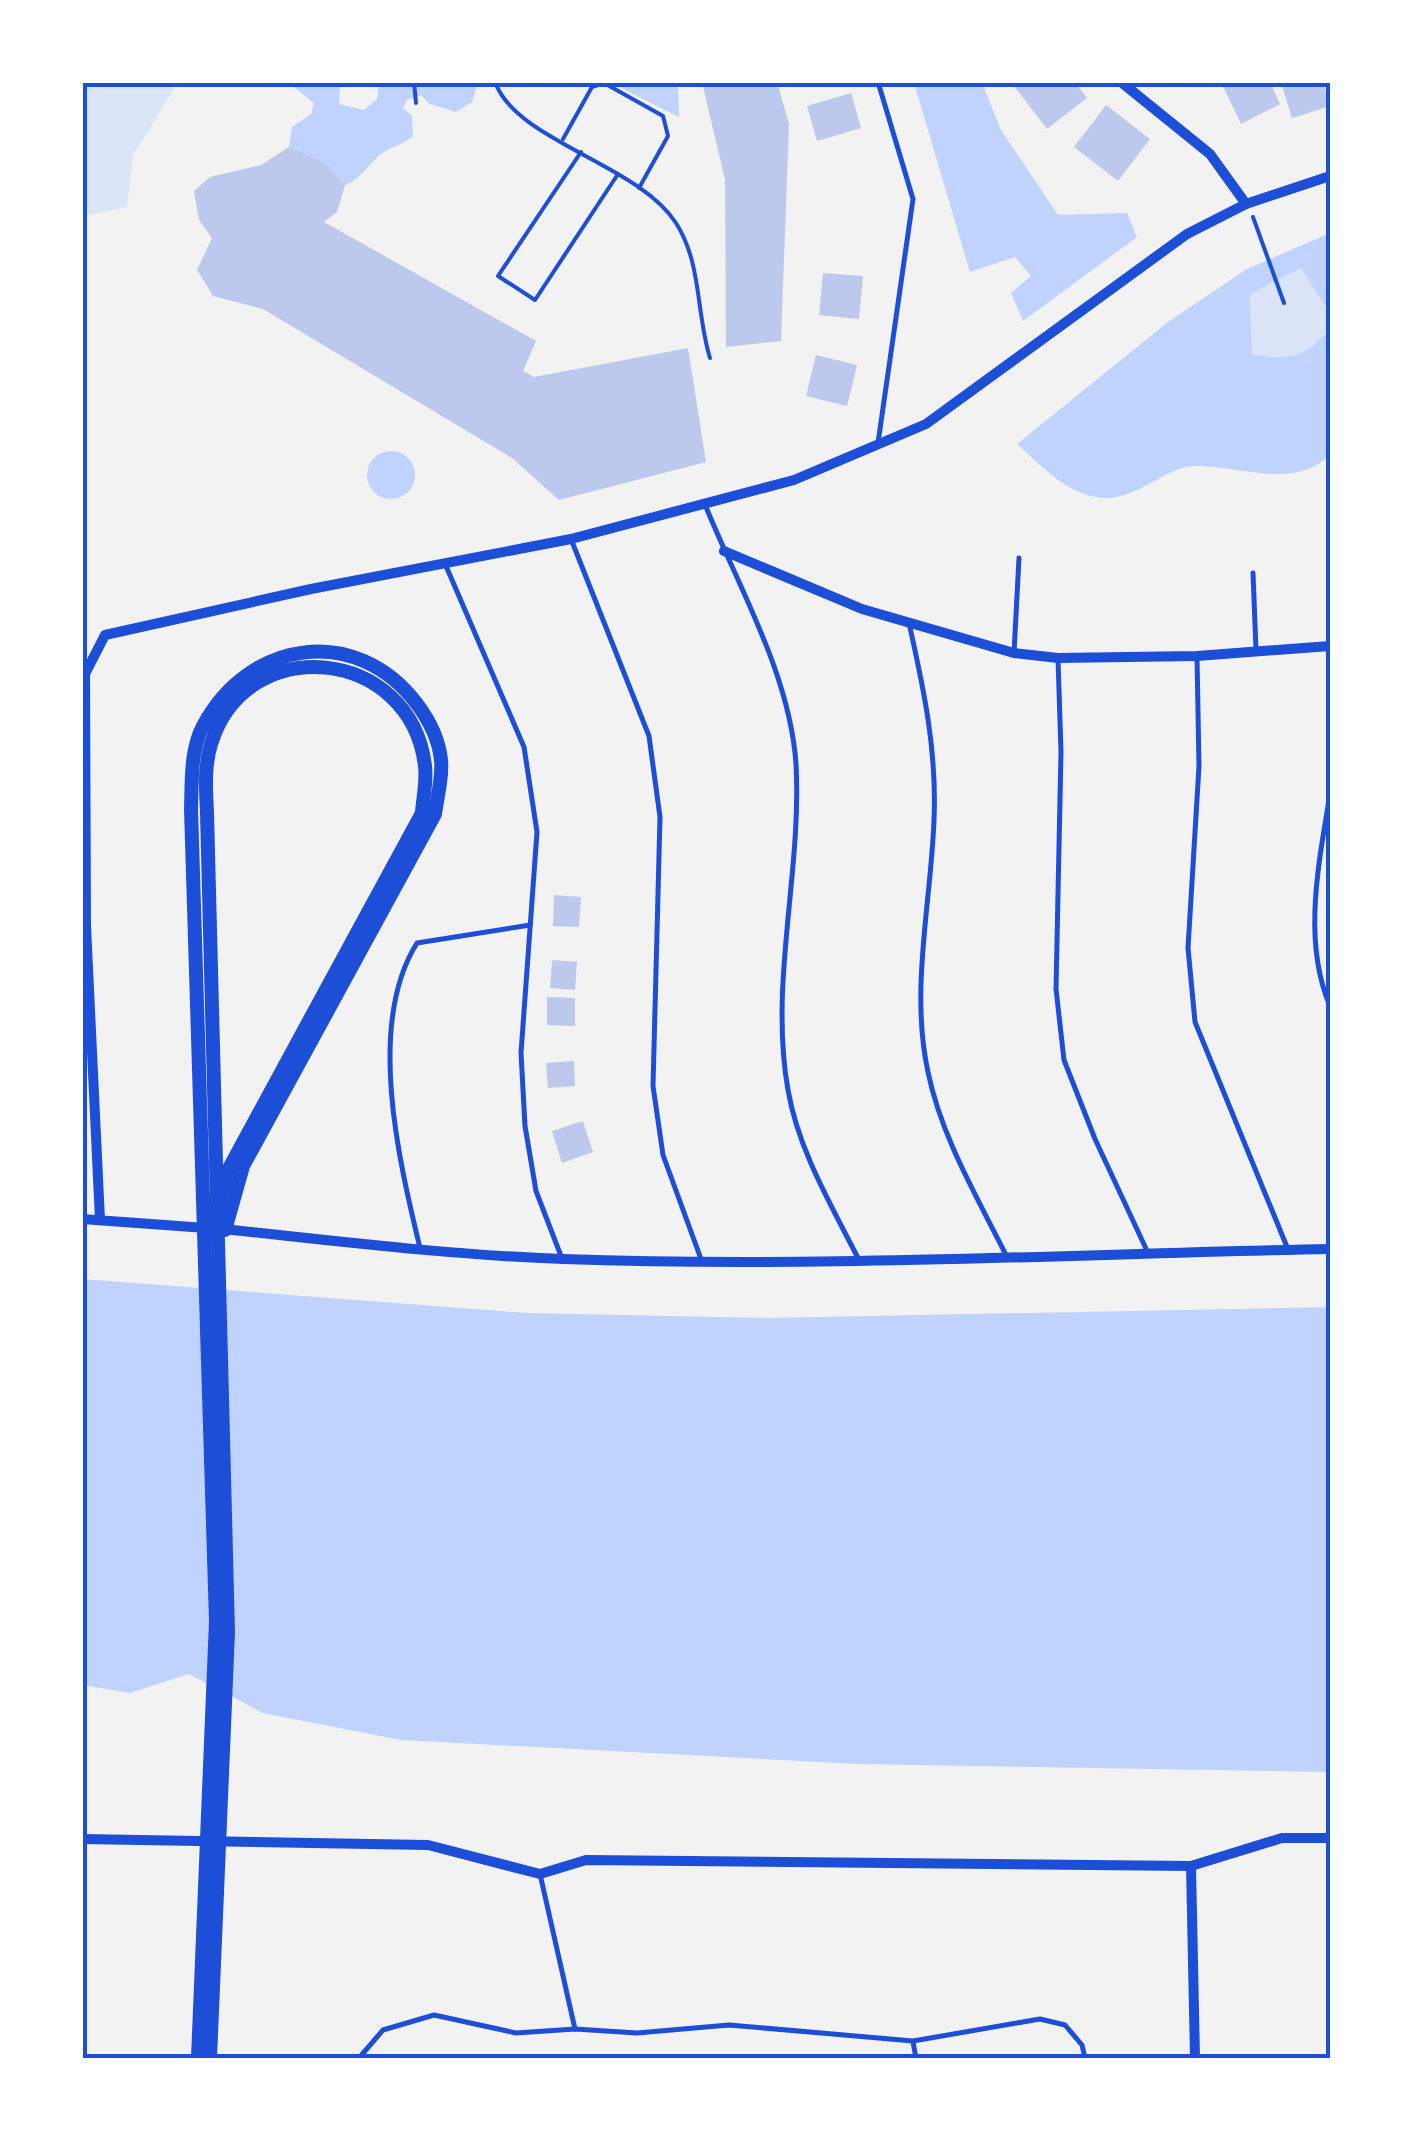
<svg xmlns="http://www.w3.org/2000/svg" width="1413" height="2141" font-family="'Sofia Sans Condensed',sans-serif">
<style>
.green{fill:#dbe4f7}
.water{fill:#bfd3fe}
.building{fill:#bdc9ec}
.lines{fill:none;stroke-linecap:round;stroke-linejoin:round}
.path{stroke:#1d4ed8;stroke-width:4}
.service{stroke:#1d4ed8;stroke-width:5}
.minor{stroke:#1d4ed8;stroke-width:10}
.secondary{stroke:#1d4ed8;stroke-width:14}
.neatline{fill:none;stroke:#1d4ed8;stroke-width:4}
</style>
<rect width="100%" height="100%" fill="#f2f2f2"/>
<g class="green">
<path d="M82,83H178L133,155L127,207L83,216Z"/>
<path d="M1301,268L1330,314V328L1313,351L1279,360L1252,354L1250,293Z"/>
</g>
<g class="water">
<path d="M478,82L472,102L456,112L430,104L421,95L407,100L403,108L412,116L413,136C403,145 394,145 384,152C369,162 362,179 345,185L325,162L289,147L292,127L311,114L314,103L289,83H340L339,104L364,110L377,99L379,83Z"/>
<path d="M611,83H678L679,117Z"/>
<path d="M914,83H982L1001,130L1058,215L1127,213L1137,237L1023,321L1011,293L1031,276L1015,257L970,272Z"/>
<path d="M1330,233V314L1301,268L1250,294L1252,354C1288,362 1308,357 1330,328V455C1294,490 1241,466 1196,466C1167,466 1140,497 1108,498C1070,498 1043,467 1017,444L1168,322L1247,269Z"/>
<circle cx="391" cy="475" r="24"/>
<path d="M82,1279L527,1313L769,1318L1330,1307V1772L859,1764L401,1740L263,1713L189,1674L130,1693L83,1685Z"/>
</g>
<g class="building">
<path d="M702,82H777L789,124L781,341L726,347L725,180Z"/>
<path d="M1011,82H1075L1087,98L1047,129Z"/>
<path d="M1221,82H1270L1280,104L1241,124Z"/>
<path d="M1323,82L1330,106L1292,118L1281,83Z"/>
<path d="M851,93L861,128L817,141L807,106Z"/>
<path d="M1106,105L1150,139L1118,181L1074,147Z"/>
<path d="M289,147L325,162L345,185L337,212L324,222L536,341L523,371L534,377L688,348L706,462L559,500L512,458L263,309L213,296L197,270L212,238L199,220L194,191L210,177L261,165Z"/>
<path d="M823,273L863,276L859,319L819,315Z"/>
<path d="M816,355L857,365L847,406L806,396Z"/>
<path d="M554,895L581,897L579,927L553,926Z"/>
<path d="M552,960L577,962L575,990L550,988Z"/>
<path d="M547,997L575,998V1026L547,1025Z"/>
<path d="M574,1061L575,1086L548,1088L546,1063Z"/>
<path d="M583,1121L593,1152L562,1163L552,1131Z"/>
</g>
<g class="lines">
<g class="path">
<path d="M414,82L416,103"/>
<path d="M495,82C517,142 637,163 676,223C702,264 696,313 710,358"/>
<path d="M563,139L592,87L604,83L663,116L668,136L639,188"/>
<path d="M581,152L498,276L535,300L618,174"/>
<path d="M1253,217L1284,303"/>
</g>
<g class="service">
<path d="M878,82L913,199L878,443"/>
<path d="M706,507C739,588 790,675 796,764C802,872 769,983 788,1090C798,1149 831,1205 858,1258"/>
<path d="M571,539L649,736L660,817L653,1086L663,1155L701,1259"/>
<path d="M446,566L524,747L537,832L521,1053L525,1126L536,1191L561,1256"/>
<path d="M1253,573L1256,650"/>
<path d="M909,623C924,690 937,751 934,820C931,903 910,990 928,1072C941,1136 977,1197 1006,1255"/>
<path d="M1330,646V671"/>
<path d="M1014,653L1019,558"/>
<path d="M1197,657L1199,766L1188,948L1195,1022L1287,1247"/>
<path d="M1058,659L1061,752L1056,989L1064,1060L1095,1139L1148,1253"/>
<path d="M1330,794C1319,862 1302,941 1330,1006"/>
<path d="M420,1248C399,1161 366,1024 417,943L530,925"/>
<path d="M540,1874L575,2029"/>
<path d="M913,2042L916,2058"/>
<path d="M359,2058L383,2030L434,2015L516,2033L575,2029L637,2033L729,2025L913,2041L1040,2019L1065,2025L1082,2045L1085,2058"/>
</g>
<g class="minor">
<path d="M1121,82L1210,154L1246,204"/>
<path d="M724,551L862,609L1014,653L1058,658L1197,656L1330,646"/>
<path d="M82,1219L206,1228"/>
<path d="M100,1220L86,926L85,674L105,635L311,589L571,539L794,480L926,424L1187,234L1246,204L1330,176"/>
<path d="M223,1229C336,1241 449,1255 563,1259C819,1268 1075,1254 1330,1249"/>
<path d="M82,1839L428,1845L540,1874L586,1860L1191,1866L1282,1838H1330"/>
<path d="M1191,1866L1195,2058"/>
</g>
<g class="secondary">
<path d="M198,2058L216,1621L191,809C192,782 190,751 203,726C249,639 357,624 417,704C429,720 439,740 441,760C443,777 437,797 435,814L243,1166L225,1230"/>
<path d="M210,2058L228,1632L207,813C206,790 204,767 211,744C246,630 411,647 425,766C427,781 423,798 422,813L227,1172L212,1228"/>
</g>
</g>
<rect width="1413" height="2141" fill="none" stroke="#ffffff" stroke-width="170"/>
<rect x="85" y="85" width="1243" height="1971" class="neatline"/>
</svg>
